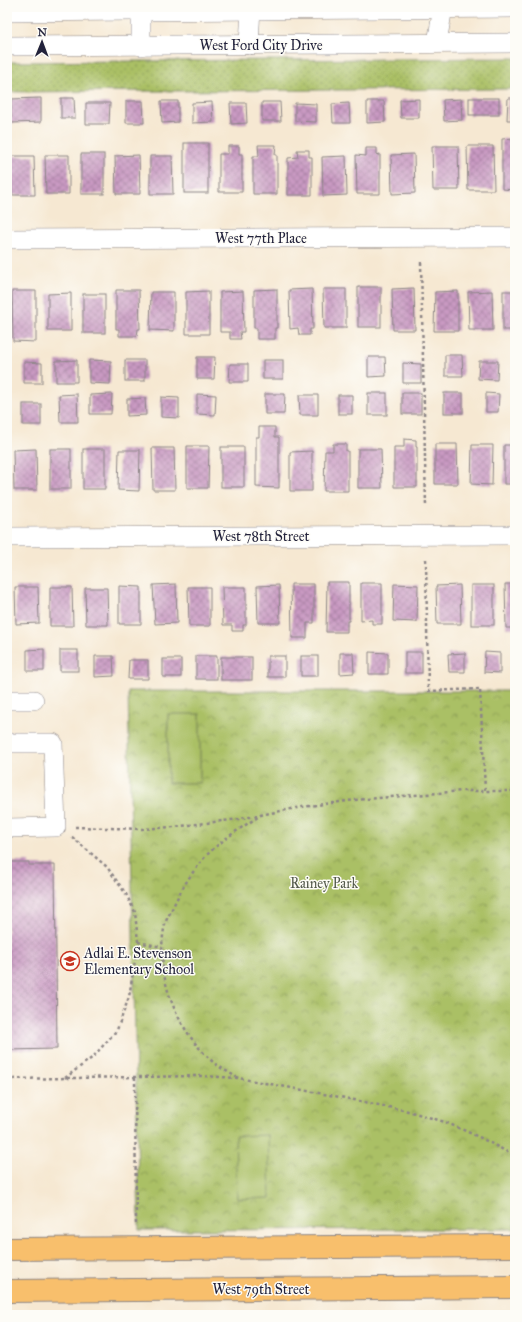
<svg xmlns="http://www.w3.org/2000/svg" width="522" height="1322" font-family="'IM FELL Great Primer',serif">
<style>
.grass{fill:url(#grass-dots);stroke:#667150}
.park{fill:url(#park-crowns);stroke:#667150}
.pitch{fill:#aac065;stroke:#667150}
.building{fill:url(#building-cross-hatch)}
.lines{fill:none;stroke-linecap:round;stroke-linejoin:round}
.minor-casing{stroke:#8c8586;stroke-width:20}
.major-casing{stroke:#8c8586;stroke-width:24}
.path{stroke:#8c8586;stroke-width:2.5;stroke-dasharray:3 3;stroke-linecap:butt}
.minor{stroke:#fff;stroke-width:19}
.major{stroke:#f8bf6c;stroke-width:22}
.labels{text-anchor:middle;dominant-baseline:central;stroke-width:3;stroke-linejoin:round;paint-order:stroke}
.street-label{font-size:14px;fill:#22223b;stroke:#fdfcf7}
.park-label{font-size:14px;fill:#52594a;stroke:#fdfcf7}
.poi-label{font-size:14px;fill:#22223b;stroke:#fdfcf7;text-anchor:start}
</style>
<defs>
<pattern id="grass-dots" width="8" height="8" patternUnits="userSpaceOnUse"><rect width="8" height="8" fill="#aac065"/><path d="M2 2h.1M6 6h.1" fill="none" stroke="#8a9c54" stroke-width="1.8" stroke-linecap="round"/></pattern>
<pattern id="park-crowns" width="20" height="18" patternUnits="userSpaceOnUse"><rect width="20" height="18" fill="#aac065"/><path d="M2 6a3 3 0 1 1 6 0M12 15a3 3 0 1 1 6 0" fill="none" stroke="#8a9c54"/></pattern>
<pattern id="building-cross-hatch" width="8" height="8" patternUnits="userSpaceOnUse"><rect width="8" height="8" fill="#c99ac2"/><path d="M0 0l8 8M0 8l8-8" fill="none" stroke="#a37d9f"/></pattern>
</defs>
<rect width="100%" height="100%" fill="#fdfcf7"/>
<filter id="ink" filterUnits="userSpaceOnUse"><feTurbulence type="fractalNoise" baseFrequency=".025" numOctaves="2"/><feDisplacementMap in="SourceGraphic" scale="8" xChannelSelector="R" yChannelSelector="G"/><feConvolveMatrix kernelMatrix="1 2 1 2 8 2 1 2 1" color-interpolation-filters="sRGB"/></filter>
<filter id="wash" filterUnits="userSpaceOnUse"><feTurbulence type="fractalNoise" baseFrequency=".012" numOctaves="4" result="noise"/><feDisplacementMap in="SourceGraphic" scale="16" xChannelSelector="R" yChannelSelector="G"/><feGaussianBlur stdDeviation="0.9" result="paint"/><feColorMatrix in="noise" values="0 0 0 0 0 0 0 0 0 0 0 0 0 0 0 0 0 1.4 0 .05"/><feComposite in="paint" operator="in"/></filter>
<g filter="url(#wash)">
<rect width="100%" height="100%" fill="#f6e8d2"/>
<path class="grass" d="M515,58V89L7,92V62Z"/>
<path class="park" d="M128,691H515V1229L139,1230Z"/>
<g class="pitch">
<rect x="168" y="714" width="32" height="69"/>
<path d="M268,1135L270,1198L237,1199L235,1136Z"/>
</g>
<g id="blocks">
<g class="building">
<path d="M41,98V122L11,123V99Z"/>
<path d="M61,98H74L75,118H61Z"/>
<rect x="469" y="98" width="30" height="17"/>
<path d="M508,98H515V120H507Z"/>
<path d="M419,99V118H401L400,100Z"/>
<path d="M461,99L462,120L444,121L443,100Z"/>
<path d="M126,101H143L144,123H126Z"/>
<path d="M161,101H178V122L162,123Z"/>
<path d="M367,101H384L385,122L367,123Z"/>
<path d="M212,102L213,122L192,123V103Z"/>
<path d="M262,102H280L281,121H262Z"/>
<path d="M86,103H110L109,124H86Z"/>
<path d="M230,103H246L247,123L231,124Z"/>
<path d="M295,103L316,104V122L295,121Z"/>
<path d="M349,103L350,123H333L332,104Z"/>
<path d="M515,138V190L502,189V139Z"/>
<rect x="184" y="143" width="24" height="50"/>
<path d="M258,145H276L275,155H277V194H253V156H259Z"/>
<path d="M228,146H239V154H242V192H219V154H228Z"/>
<path d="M432,146H458L459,190H433Z"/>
<path d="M467,146H493L494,190H468Z"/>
<path d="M366,148H377V155L380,154V194H357L356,155L366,156Z"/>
<path d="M297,150H309V157H312V195H288V158L298,157Z"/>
<rect x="81" y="154" width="23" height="40"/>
<path d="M414,154L415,193L392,194L391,155Z"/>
<path d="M45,155H69V194H46Z"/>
<path d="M139,155L140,194H116L115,156Z"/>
<path d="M11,156H34L35,195H12Z"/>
<path d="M150,156H172L173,194H150Z"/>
<path d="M346,156L347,195L323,196L322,157Z"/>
<rect x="358" y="287" width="23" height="40"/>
<path d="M414,288L415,330H393L392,289Z"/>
<path d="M277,289V328H275V339H257V328H254V290Z"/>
<path d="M312,289L313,329H310V335H299L298,328L290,329L289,290Z"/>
<path d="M323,289H346V328H324Z"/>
<path d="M116,290H139L140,329H138L137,336H119V329H116Z"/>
<path d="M12,291H36V342L13,341Z"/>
<path d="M209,291V334H186V292Z"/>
<path d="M243,291L244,332H240L241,339H230V332H220V292Z"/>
<path d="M458,291V331H434L435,292Z"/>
<path d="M492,291L493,330H469L468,292Z"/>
<rect x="503" y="291" width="12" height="39"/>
<path d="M151,292H174V331L150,330Z"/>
<path d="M71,293V331H48V294Z"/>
<rect x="83" y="294" width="22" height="39"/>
<path d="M445,355H462L463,376H445Z"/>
<path d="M197,357H215L214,379H197Z"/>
<path d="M368,357H385L386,376L368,377Z"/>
<path d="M77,360V382H56V361Z"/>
<path d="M89,360L111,361L110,384L89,383Z"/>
<rect x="125" y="360" width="20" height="21"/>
<rect x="263" y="360" width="20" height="19"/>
<path d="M479,361H498L497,380L478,379Z"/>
<rect x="513" y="361" width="2" height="20"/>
<path d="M24,362L42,363V383H24Z"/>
<path d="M403,363L421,364V383H403Z"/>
<path d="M230,364H248V382H229Z"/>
<rect x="368" y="393" width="19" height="22"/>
<rect x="402" y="393" width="19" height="21"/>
<rect x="444" y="393" width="19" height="20"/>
<path d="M486,393L499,394L498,412H486Z"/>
<path d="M77,394L78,422H60L59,395Z"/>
<path d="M112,394L111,414H90V395Z"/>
<path d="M197,394L216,395L215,415L197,414Z"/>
<path d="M265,394H285L284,414H265Z"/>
<path d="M299,395H318V415H300Z"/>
<rect x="338" y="395" width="14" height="19"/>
<path d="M161,397L179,398V418L161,417Z"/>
<path d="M145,398L146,415L127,416V399Z"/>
<rect x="23" y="404" width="18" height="21"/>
<path d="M259,427H275V437H279V488L256,487V437H259Z"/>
<path d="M512,438H515V484H504V445H512Z"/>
<path d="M404,439L416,440V447H417V487H394V447H404Z"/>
<path d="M333,444H346V451H348V491H324L325,451H333Z"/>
<path d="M435,444H457L458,484H435Z"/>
<path d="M472,445H493L492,485L471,484Z"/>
<path d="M187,446H209L208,488H187Z"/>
<rect x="221" y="447" width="23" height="40"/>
<path d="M152,448H174L175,490H153Z"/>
<path d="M36,449L37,490H14L13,450Z"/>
<rect x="50" y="449" width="21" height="40"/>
<rect x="83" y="449" width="22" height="40"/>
<path d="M358,449H381L382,488H358Z"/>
<path d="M119,450H140L139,491L118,490Z"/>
<path d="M312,451V491H290V452Z"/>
<path d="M327,582H349V621H347V632H326Z"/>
<path d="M361,583H382V624H372V620L361,621Z"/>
<path d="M176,584L177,623L155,624L153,585Z"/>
<path d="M291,584H314V623H307V638H292Z"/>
<path d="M394,584L418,585L417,622L393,621Z"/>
<path d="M505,584H515V628H506Z"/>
<path d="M279,585L280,623H258L257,586Z"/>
<path d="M460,585L461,624H437L436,586Z"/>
<rect x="471" y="585" width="23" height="40"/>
<path d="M119,586L141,587V624H119Z"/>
<path d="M15,587H38L39,623L16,624Z"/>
<path d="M50,587H72L73,626H50Z"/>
<path d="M188,587H210V626H189Z"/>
<path d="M222,587H246V625H243V631H232V625H223Z"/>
<path d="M85,588H107L108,625H86Z"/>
<path d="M44,649V671H27V650Z"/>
<rect x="60" y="650" width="18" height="21"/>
<path d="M369,652L388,653V674H369Z"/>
<rect x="405" y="652" width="17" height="21"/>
<path d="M485,652L500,653V673L484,672Z"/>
<path d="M340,653H353L354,673L340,674Z"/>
<path d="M465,653V672H449L448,654Z"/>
<path d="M95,656H113L114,676L95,677Z"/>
<rect x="196" y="656" width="21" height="23"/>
<rect x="268" y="656" width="17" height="21"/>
<rect x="301" y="656" width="17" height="20"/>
<rect x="7" y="657" width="3" height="21"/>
<rect x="221" y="657" width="31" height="23"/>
<rect x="163" y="659" width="18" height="18"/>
<path d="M129,660H148V679H128Z"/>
<path d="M7,862H29V865H55L57,1049L7,1050Z"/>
</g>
</g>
</g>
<g filter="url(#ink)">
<use href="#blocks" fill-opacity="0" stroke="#8c8586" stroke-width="1"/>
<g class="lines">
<defs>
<g id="minor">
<path d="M141,7V46"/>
<path d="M7,12L515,8"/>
<path d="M437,43L443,7"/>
<path d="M249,45L251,7"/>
<path d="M7,46L515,43"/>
<path d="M7,239L515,237"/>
<path d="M7,537L515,535"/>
<path d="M7,700H34"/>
<path d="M7,743H53L56,827L7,828"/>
</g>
<g id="major">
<path d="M7,1249L515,1246"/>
<path d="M7,1291L515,1287"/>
</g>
</defs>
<use href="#minor" class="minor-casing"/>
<use href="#major" class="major-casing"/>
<g class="path">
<path d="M421,262L426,507"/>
<path d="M426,559L428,691L480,689L485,790"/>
<path d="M75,827L142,829L173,827L239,819L302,807L355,800L461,791H515"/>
<path d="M138,942L162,947"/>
<path d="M135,1077L136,1225"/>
<path d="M65,1078L93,1057L117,1030L129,997L138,942L135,912L126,894L107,867L72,837"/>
<path d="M238,1078C230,1073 220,1068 213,1062C175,1028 154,974 165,924C166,920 169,915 171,911C180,891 191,873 205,857C221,840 241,828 261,815"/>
<path d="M7,1079L201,1076L238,1078L340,1097L408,1111L445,1122L479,1137L515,1156"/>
</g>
<use href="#minor" class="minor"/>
<use href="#major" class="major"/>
</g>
</g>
<defs>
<symbol id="school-ring" viewBox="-11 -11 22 22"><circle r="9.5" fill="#fdfcf7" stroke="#c8321e" stroke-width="1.5"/><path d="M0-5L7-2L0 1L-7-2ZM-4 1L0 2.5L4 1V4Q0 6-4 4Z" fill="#c8321e"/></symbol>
</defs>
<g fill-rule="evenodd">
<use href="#school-ring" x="59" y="950" width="22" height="22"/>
</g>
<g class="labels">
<g class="street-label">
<text x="261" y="45">West Ford City Drive</text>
<text x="261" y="238">West 77th Place</text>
<text x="261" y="536">West 78th Street</text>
<text x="261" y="1289">West 79th Street</text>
</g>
<g class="park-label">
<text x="324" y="883">Rainey Park</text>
</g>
<g class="poi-label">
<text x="84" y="953">Adlai E. Stevenson<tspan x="84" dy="16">Elementary School</tspan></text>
</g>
</g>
<rect width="522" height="1322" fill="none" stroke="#fdfcf7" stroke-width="24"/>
<g transform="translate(42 42) rotate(1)" stroke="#fdfcf7" stroke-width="3" paint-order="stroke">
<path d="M0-3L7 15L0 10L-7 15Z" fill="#22223b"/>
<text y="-6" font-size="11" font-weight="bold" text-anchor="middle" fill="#22223b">N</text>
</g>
</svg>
